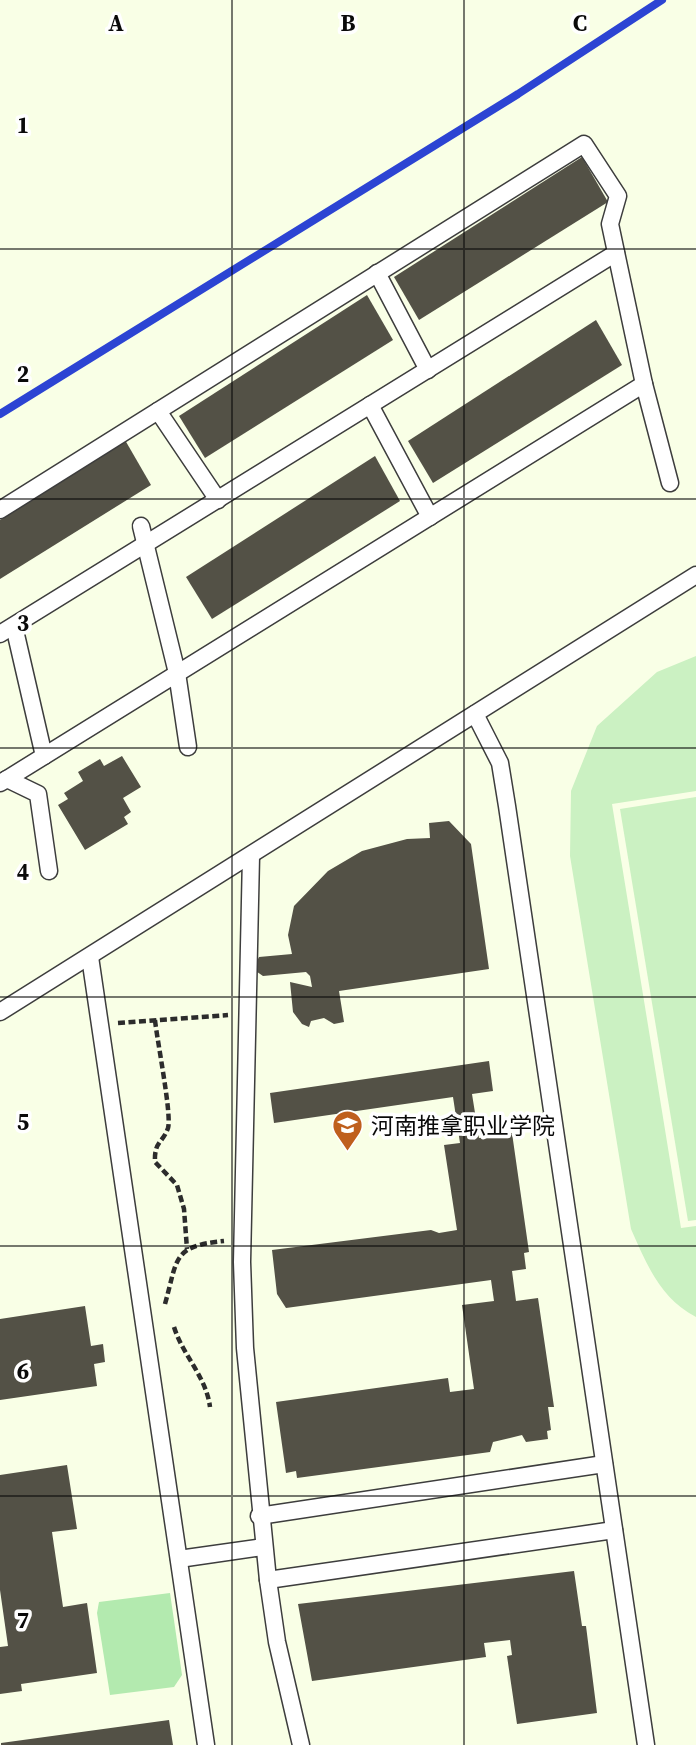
<svg xmlns="http://www.w3.org/2000/svg" width="696" height="1745" font-family="'Source Serif 4','Noto Sans SC',serif">
<style>
.green{fill:#b3eaaf}
.pitch{fill:#cbf1c2}
.lines{fill:none;stroke-linecap:round;stroke-linejoin:round}
.stream{stroke:#2c44d3;stroke-width:8}
.building{fill:#535146}
.service-casing{stroke:#3d3d3d;stroke-width:19}
.path{stroke:#2c2c2c;stroke-width:4.5;stroke-dasharray:7 3.5;stroke-linecap:butt}
.service{stroke:#fff;stroke-width:16}
.grid{fill:none;stroke:#0a0a0a;stroke-width:2;stroke-opacity:0.55}
.labels{text-anchor:middle;dominant-baseline:central;stroke-width:7;stroke-linejoin:round;paint-order:stroke}
.poi-label{font-size:23px;fill:#0a0a0a;stroke:#fff;text-anchor:start}
.grid-label{font-size:23px;text-anchor:middle;font-weight:bold;fill:#0a0a0a;stroke:#fff;stroke-width:7;stroke-linejoin:round;paint-order:stroke}
</style>
<rect width="100%" height="100%" fill="#f9ffe6"/>
<path class="green" d="M170,1593L182,1675L174,1687L110,1695L97,1613L99,1602Z"/>
<g class="pitch">
<path d="M696,656V791L612,804L681,1228L696,1226V1317C660,1298 647,1265 631,1229L570,856L571,791L597,726L657,672Z"/>
<path d="M696,797V1220L688,1221L620,809Z"/>
</g>
<g class="lines">
<path class="stream" d="M0,414L518,94L662,0"/>
</g>
<g class="building">
<path d="M582,157L608,202L419,320L394,277Z"/>
<path d="M367,295L393,340L205,458L179,416Z"/>
<path d="M596,320L622,365L433,483L408,441Z"/>
<path d="M125,440L151,485L0,579V520Z"/>
<path d="M375,456L400,501L212,619L186,577Z"/>
<path d="M122,756L141,787L123,798L131,812L124,817L128,824L85,850L58,805L68,799L64,793L83,781L78,772L100,759L104,766Z"/>
<path d="M449,821L471,844L489,969L339,991L344,1022L334,1024L324,1018L311,1021L309,1027L302,1024L293,1012L290,982L312,987L310,976L306,972L263,976L253,969L259,957L292,954L288,935L294,906L328,871L362,851L407,839L430,838L429,823Z"/>
<path d="M489,1061L493,1091L472,1094L479,1138L512,1133L529,1252L524,1253L526,1269L512,1271L516,1301L538,1298L554,1407H548L551,1430L547,1431L548,1439L526,1442L522,1435L493,1442L490,1452L297,1478L296,1471L286,1473L276,1402L448,1378L450,1392L474,1389L462,1305L494,1301L491,1280L286,1308L277,1294L272,1250L431,1230L439,1233L457,1230L444,1145L460,1143L453,1097L274,1123L270,1093Z"/>
<path d="M85,1306L91,1346L103,1344L105,1362L94,1364L97,1386L0,1400V1319Z"/>
<path d="M67,1465L77,1529L52,1532L63,1607L87,1603L97,1673L21,1684L22,1691L0,1694V1647L8,1646L0,1590V1475Z"/>
<path d="M574,1571L582,1626H586L597,1713L517,1724L507,1656L512,1655L510,1640L484,1643L486,1657L312,1681L298,1604Z"/>
<path d="M169,1720L173,1745H1V1743Z"/>
</g>
<g class="lines">
<defs>
<g id="service">
<path d="M377,273L428,370"/>
<path d="M370,405L430,517"/>
<path d="M158,411L218,500"/>
<path d="M0,510L584,144L618,196L610,224L644,384"/>
<path d="M141,526L177,673L188,747"/>
<path d="M14,626L44,756"/>
<path d="M0,634L616,253"/>
<path d="M475,714L500,763L507,806L646,1745"/>
<path d="M7,779L644,384L670,483"/>
<path d="M0,783L7,779L38,794L49,871"/>
<path d="M251,856L242,1262L245,1348L268,1580L277,1642L301,1745"/>
<path d="M90,957L206,1745"/>
<path d="M0,1012L696,575"/>
<path d="M259,1516L604,1464"/>
<path d="M179,1559L263,1547"/>
<path d="M268,1580L614,1530"/>
</g>
</defs>
<use href="#service" class="service-casing"/>
<g class="path">
<path d="M155,1020C157,1040 172,1115 168,1128C163,1143 154,1141 155,1162L177,1185L184,1209L187,1249"/>
<path d="M118,1023L228,1015"/>
<path d="M165,1304C178,1258 172,1246 224,1241"/>
<path d="M174,1327C183,1356 206,1376 210,1407"/>
</g>
<use href="#service" class="service"/>
</g>
<path class="grid" d="M232,0V1745M464,0V1745M0,249H696M0,499H696M0,748H696M0,997H696M0,1246H696M0,1496H696"/>
<defs>
<symbol id="university-pin" viewBox="-11 -11 22 30"><path d="M0 17L-7.5 6A9.5 9.5 0 1 1 7.5 6Z" fill="#bf5f1d" stroke="#fff"/><path d="M0-5L7-2L0 1L-7-2ZM-4 1L0 2.5L4 1V4Q0 6-4 4Z" fill="#fff"/></symbol>
</defs>
<g fill-rule="evenodd">
<use href="#university-pin" x="330" y="1108" width="35" height="47"/>
</g>
<g class="labels">
<g class="poi-label">
<text x="371" y="1126">河南推拿职业学院</text>
</g>
</g>
<g class="grid-label">
<text x="116" y="31">A</text>
<text x="348" y="31">B</text>
<text x="580" y="31">C</text>
<text x="23" y="133">1</text>
<text x="23" y="382">2</text>
<text x="23" y="631">3</text>
<text x="23" y="880">4</text>
<text x="23" y="1130">5</text>
<text x="23" y="1379">6</text>
<text x="23" y="1628">7</text>
</g>
</svg>
